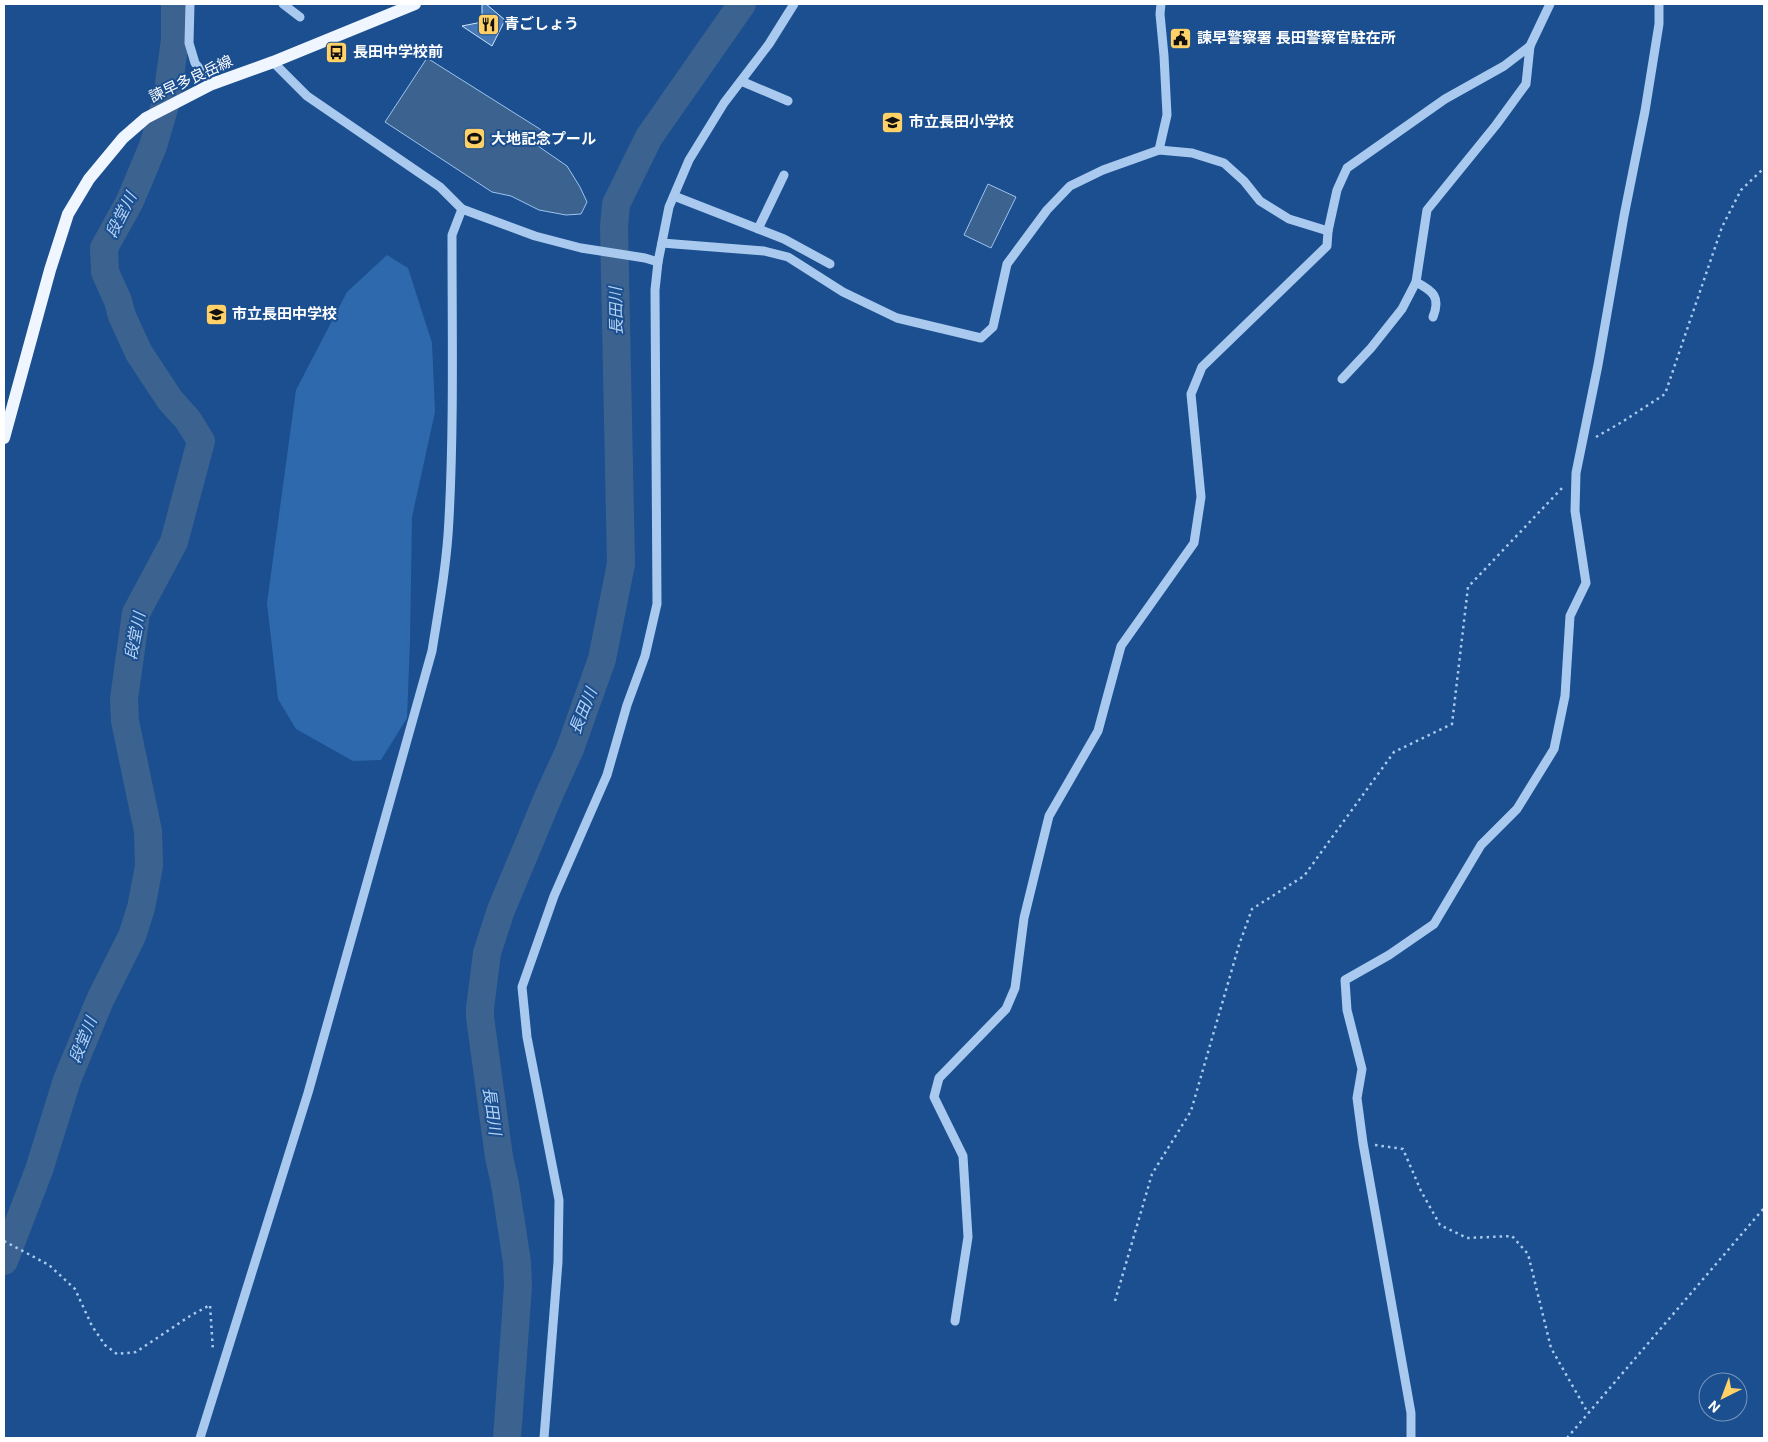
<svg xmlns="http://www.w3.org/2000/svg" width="1768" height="1442" font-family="Roboto,'Noto Sans JP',sans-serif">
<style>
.green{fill:#2e69ad}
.water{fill:#3c6290;stroke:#9cc4f0}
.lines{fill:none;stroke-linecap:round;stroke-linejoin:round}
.river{stroke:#3c6290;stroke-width:28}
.building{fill:#4478b7;stroke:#cfe3fa}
.path{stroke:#a9c9ee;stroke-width:2.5;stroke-dasharray:2.5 4;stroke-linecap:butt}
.minor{stroke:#a9c9ee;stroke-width:9}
.major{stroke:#f0f6ff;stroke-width:12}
.labels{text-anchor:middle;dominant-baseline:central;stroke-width:4;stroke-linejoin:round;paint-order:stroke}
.poi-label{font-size:15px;font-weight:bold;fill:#fff;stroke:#1b4f8f;text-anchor:start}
.street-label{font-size:15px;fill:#fff;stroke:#1b4f8f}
.water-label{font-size:16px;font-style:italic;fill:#b5d3f5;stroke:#1b4f8f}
</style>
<rect width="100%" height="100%" fill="#1b4f8f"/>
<path class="green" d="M387,255L408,268L432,343L435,412L412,517L410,641L407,718L381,760L353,761L296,729L278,699L267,603L296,390L347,292Z"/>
<g class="water">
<path d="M427,58L543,131L538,146L567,166L580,187L587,202L581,214L566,215L539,210L511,196L492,192L385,122Z"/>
<path d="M988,184L1016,197L991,248L964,235Z"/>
</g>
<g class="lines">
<g class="river">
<path d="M4,1261L39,1170L67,1080L100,1000L132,936L141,908L149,866L148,831L125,721L124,699L136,613L174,542L201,441L188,420L170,400L139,353L122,316L118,301L105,272L104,248L130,201L153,146L167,98L175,40V4"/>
<path d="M507,1438L518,1286L517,1262L505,1184L499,1157L480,1017V1008L487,953L501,910L549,795L570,749L602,659L621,564L614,227L616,204L649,137L742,4"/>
</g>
</g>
<path class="building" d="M482,4H486L505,20L492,46L462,26L482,22Z"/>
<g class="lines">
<g class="path">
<path d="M1596,437L1622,422L1665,394L1722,227L1741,190L1764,168"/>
<path d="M1375,1145L1403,1149L1421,1191L1440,1225L1467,1238L1512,1236L1528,1254L1551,1348L1588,1413"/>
<path d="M4,1241L49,1265L75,1289L92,1326L105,1345L117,1354L136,1352L190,1316L210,1305L213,1351"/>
<path d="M1115,1301L1152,1174L1191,1111L1239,945L1252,909L1304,876L1394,752L1452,724L1468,587L1563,487"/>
<path d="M1567,1438L1764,1208"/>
</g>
<g class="minor">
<path d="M190,4L189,43L195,63L212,84"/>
<path d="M283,4L300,17"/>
<path d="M273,62L307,96L440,187L462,209L535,236L581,248L645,258L658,262"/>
<path d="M741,81L788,101"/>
<path d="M1159,150L1167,115L1164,56L1160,14L1161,4"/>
<path d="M674,196L784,239L830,264"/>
<path d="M758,229L784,175"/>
<path d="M662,243L764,251L788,257L843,292L897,318L981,338L993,327L1007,264L1047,210L1070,186L1103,170L1159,150L1192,153L1224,163L1244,181L1260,201L1289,219L1328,231"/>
<path d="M1416,282C1433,291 1441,297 1433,317"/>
<path d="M1342,379L1371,348L1402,309L1416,282L1427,210L1496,125L1526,84L1530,46"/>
<path d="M955,1321L968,1237L963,1156L934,1097L939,1078L1006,1009L1015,988L1024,918L1049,816L1098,731L1121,646L1194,543L1201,497L1191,394L1202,367L1327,246L1328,231L1337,190L1347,168L1445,99L1504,66L1530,46L1550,4"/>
<path d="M200,1438L308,1093L432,651C439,607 447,563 449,519C454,425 452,330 452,235L462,209"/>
<path d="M544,1438L558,1262L559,1200L527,1037L522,987L554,896L607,775L627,705L645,656L657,604L655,290L658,262L669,207L689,160L724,103L769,44L794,4"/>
<path d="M1411,1438V1413L1363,1143L1357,1098L1362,1069L1347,1010L1345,980L1389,955L1434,924L1481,845L1517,809L1554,749L1565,696L1570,616L1586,583L1575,511L1576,473L1598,365L1624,216L1645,111L1659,24V4"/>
</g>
<path class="major" d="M4,438L50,270L68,214L89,179L123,138L146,118L212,84L273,62L415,4"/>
</g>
<defs>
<symbol id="restaurant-square" viewBox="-11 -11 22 22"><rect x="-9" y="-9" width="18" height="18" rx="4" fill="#ffd166" stroke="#1b4f8f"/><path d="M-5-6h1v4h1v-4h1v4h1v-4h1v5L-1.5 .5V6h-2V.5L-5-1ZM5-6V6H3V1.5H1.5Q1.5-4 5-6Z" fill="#111"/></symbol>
<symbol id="civic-square" viewBox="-11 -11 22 22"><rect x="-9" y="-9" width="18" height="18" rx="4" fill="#ffd166" stroke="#1b4f8f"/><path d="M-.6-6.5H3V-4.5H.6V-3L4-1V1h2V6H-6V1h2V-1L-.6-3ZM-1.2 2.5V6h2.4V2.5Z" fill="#111"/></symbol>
<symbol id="bus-square" viewBox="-11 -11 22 22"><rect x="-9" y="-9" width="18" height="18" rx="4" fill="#ffd166" stroke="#1b4f8f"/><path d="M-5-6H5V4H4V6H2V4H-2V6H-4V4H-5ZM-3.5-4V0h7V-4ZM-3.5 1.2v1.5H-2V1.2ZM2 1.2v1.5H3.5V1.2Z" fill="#111"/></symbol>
<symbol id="school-square" viewBox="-11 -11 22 22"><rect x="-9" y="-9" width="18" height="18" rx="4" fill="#ffd166" stroke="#1b4f8f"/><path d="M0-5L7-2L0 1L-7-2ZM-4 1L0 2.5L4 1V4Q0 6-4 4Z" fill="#111"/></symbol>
<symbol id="stadium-square" viewBox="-11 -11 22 22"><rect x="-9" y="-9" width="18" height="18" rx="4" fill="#ffd166" stroke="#1b4f8f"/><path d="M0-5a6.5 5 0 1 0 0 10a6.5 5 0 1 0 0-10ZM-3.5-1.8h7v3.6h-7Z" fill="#111"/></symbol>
</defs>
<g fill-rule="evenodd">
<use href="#restaurant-square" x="476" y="12" width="25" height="25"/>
<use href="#civic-square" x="1168" y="26" width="25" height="25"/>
<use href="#bus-square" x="324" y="40" width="25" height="25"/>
<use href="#school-square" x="880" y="110" width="25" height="25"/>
<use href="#stadium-square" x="462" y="126" width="25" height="25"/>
<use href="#school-square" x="204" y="302" width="25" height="25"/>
</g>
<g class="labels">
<g class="poi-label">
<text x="504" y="24">青ごしょう</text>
<text x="1197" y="38">諫早警察署 長田警察官駐在所</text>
<text x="353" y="52">長田中学校前</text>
<text x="909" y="122">市立長田小学校</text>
<text x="491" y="139">大地記念プール</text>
<text x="232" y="314">市立長田中学校</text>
</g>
<g class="street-label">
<text transform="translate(191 79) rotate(-25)">諫早多良岳線</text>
</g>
<g class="water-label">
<text transform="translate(121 215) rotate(-63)">段堂川</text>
<text transform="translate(616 311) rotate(-91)">長田川</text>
<text transform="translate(135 636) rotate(-79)">段堂川</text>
<text transform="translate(583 711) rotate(-68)">長田川</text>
<text transform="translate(83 1040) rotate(-68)">段堂川</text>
<text transform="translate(492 1111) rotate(82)">長田川</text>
</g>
</g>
<rect width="1768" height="1442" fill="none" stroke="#ffffff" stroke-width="10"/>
<g transform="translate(1723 1397) rotate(222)"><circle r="24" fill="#1b4f8f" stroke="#7695bc"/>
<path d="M0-4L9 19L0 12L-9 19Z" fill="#ffd166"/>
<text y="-8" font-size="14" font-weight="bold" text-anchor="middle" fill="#ffffff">N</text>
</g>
</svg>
